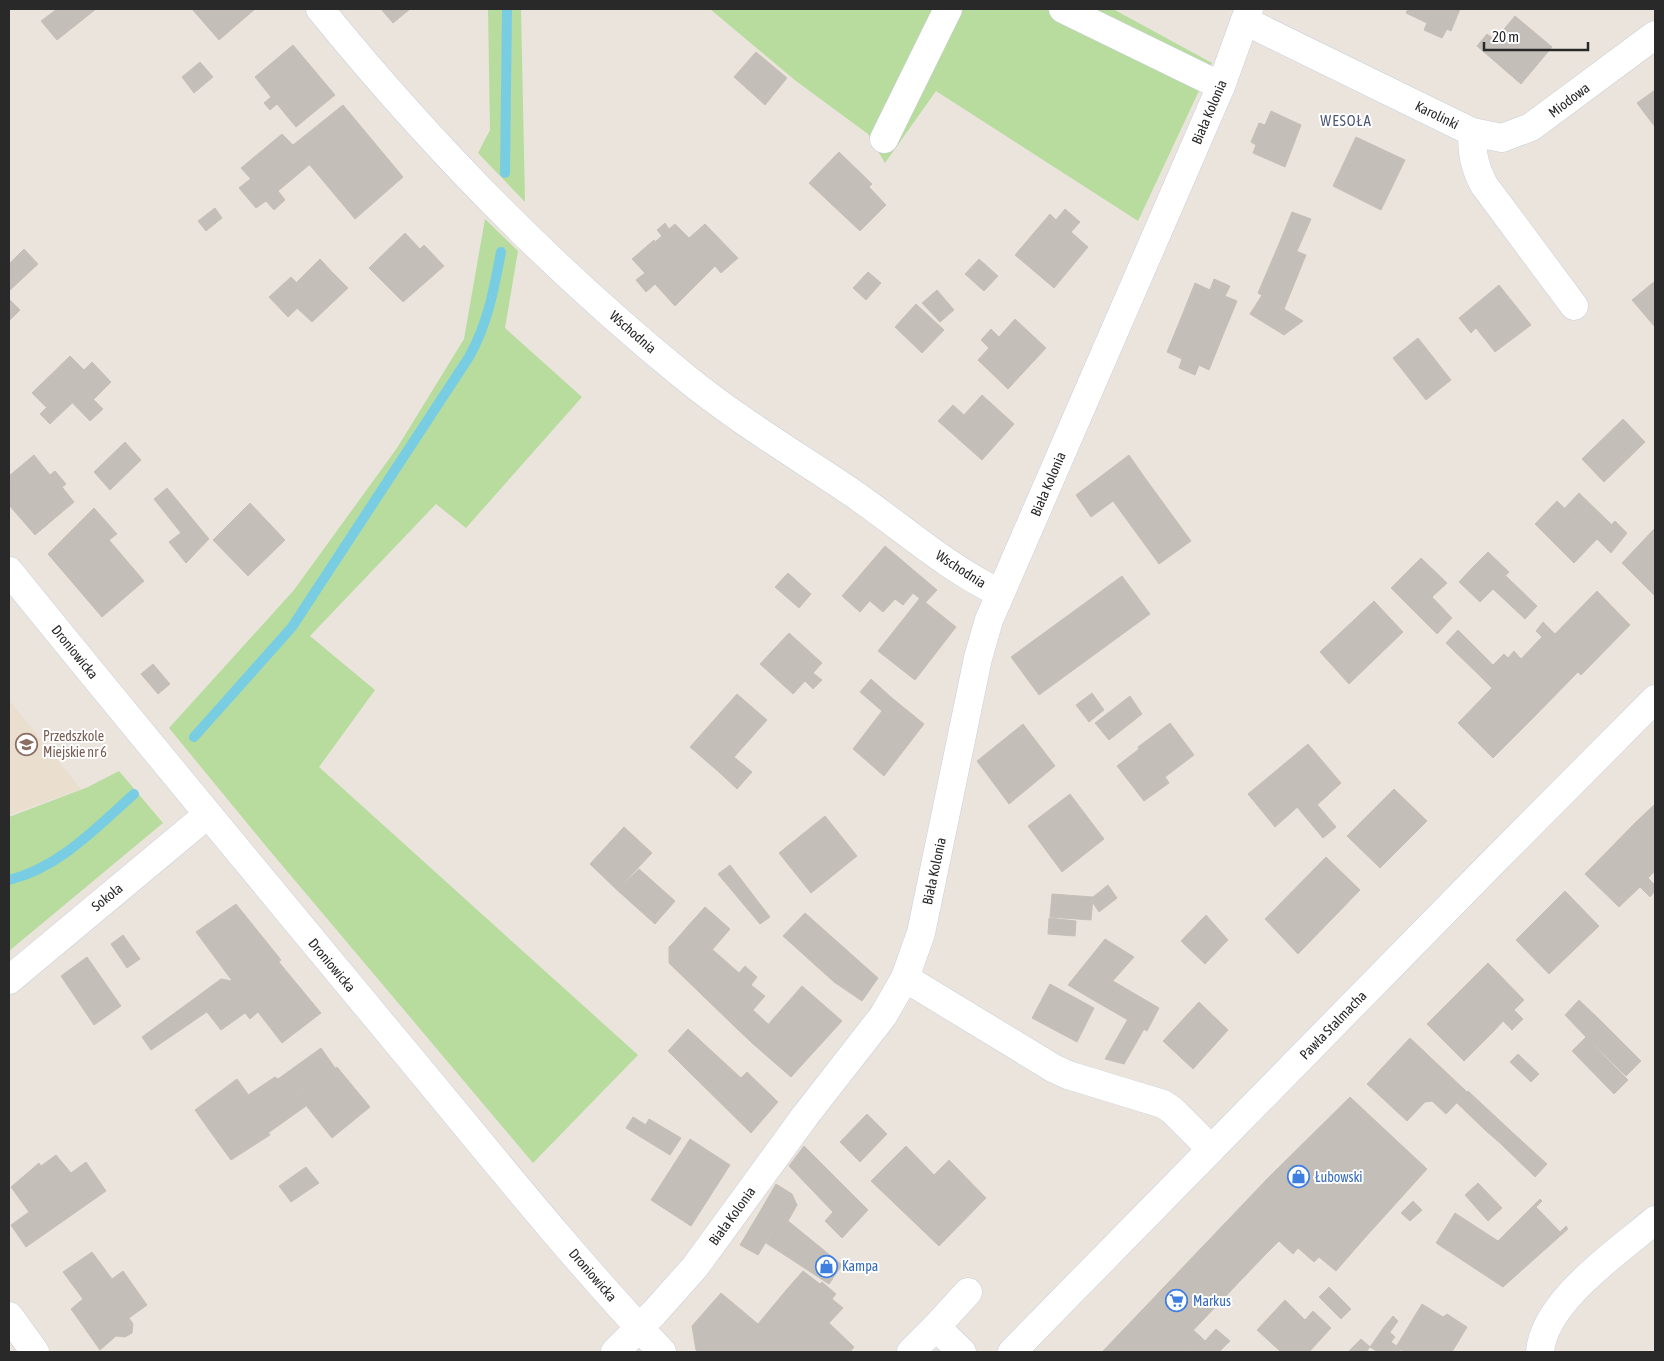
<svg xmlns="http://www.w3.org/2000/svg" width="1664" height="1361" font-family="'Asap Condensed',sans-serif">
<style>
.education{fill:#eadfce}
.green{fill:#b7dc9e}
.lines{fill:none;stroke-linecap:round;stroke-linejoin:round}
.stream{stroke:#79cde3;stroke-width:10}
.building{fill:#c3beb8;stroke:#c5bfb7}
.minor-casing{stroke:#cbcfda;stroke-width:29}
.minor{stroke:#fff;stroke-width:28}
.labels{text-anchor:middle;dominant-baseline:central;stroke-width:4;stroke-linejoin:round;paint-order:stroke}
.street-label{font-size:14px;fill:#292929;stroke:#fff}
.education-label{font-size:14px;fill:#785e54;stroke:#fff;text-anchor:start}
.shop-label{font-size:14px;fill:#366cbe;stroke:#fff;text-anchor:start}
.neighbourhood-label{font-size:15px;letter-spacing:1px;fill:#4e5876;stroke:#fff}
</style>
<rect width="100%" height="100%" fill="#eae4dd"/>
<path class="education" d="M9,700L81,789L9,815Z"/>
<g class="green">
<path d="M488,9H521L525,202L478,153L490,130Z"/>
<path d="M710,9H1113L1212,63L1138,221L936,91L885,163L868,134L796,81Z"/>
<path d="M485,219L518,251L505,328L582,397L466,528L436,504L310,636L375,690L319,767L638,1055L533,1163L265,845L169,728L294,590L397,448L464,339Z"/>
<path d="M119,771L163,823L9,951V817L88,787Z"/>
</g>
<g class="lines">
<g class="stream">
<path d="M505,173L507,9"/>
<path d="M194,737L292,627L469,357C488,323 494,289 501,252"/>
<path d="M9,880C60,867 96,828 134,794"/>
</g>
</g>
<g class="building">
<path d="M57,9H96L57,40L41,21Z"/>
<path d="M192,9H255L219,40Z"/>
<path d="M381,9H410L393,23Z"/>
<path d="M1408,9H1460L1451,31L1447,29L1442,38L1424,30L1427,23L1406,13Z"/>
<path d="M1515,16L1552,47L1521,84L1477,46L1487,34L1495,40Z"/>
<path d="M293,45L335,95L296,127L277,104L270,110L264,103L271,97L255,77Z"/>
<path d="M756,52L787,78L765,105L734,77Z"/>
<path d="M200,62L213,77L194,93L182,77Z"/>
<path d="M1655,90V127L1637,103Z"/>
<path d="M343,105L403,177L355,219L293,145Z"/>
<path d="M1271,111L1301,125L1285,167L1253,153L1256,145L1251,142L1259,123L1265,125Z"/>
<path d="M282,134L293,145L251,179L241,168Z"/>
<path d="M1356,137L1405,160L1381,210L1333,186Z"/>
<path d="M293,145L309,165L278,191L285,200L274,210L266,201L256,208L239,188Z"/>
<path d="M839,152L872,184L869,187L886,205L860,231L809,183Z"/>
<path d="M215,208L222,218L206,231L198,221Z"/>
<path d="M1065,209L1080,222L1071,232L1088,247L1054,288L1015,255L1050,214L1056,220Z"/>
<path d="M1292,212L1311,219L1297,251L1279,244Z"/>
<path d="M665,223L669,229L675,224L689,238L705,224L738,258L721,273L715,266L675,306L655,284L646,292L636,280L645,273L632,259L654,240L655,242L662,236L657,230Z"/>
<path d="M405,233L420,249L424,245L444,266L403,302L369,268Z"/>
<path d="M1279,244L1306,255L1284,309L1258,293Z"/>
<path d="M24,249L38,264L9,291V264Z"/>
<path d="M320,259L333,273L310,296L297,282Z"/>
<path d="M979,259L998,276L984,291L965,274Z"/>
<path d="M868,272L881,283L866,300L853,288Z"/>
<path d="M333,273L348,288L312,322L297,308Z"/>
<path d="M291,277L310,296L288,317L269,297Z"/>
<path d="M1214,279L1230,286L1225,296L1237,301L1223,335L1181,318L1195,283L1210,290Z"/>
<path d="M1655,281V327L1632,300Z"/>
<path d="M1499,285L1531,325L1495,352L1476,328L1471,333L1459,318Z"/>
<path d="M937,290L954,310L940,322L922,303Z"/>
<path d="M1262,295L1284,309L1303,321L1284,335L1250,314Z"/>
<path d="M9,299L20,310L9,321Z"/>
<path d="M916,304L944,330L922,353L895,327Z"/>
<path d="M1181,318L1223,335L1209,370L1199,365L1195,375L1179,368L1182,359L1167,352Z"/>
<path d="M1015,319L1046,348L1008,389L978,360L989,348L981,340L991,329L999,337Z"/>
<path d="M1418,338L1451,380L1426,400L1393,358Z"/>
<path d="M70,356L84,370L46,407L32,393Z"/>
<path d="M92,362L111,382L94,399L74,380Z"/>
<path d="M74,380L103,409L90,421L62,392Z"/>
<path d="M62,392L72,403L50,424L40,414Z"/>
<path d="M982,395L1014,424L982,460L938,421L953,405L964,415Z"/>
<path d="M1623,419L1645,442L1604,482L1582,459Z"/>
<path d="M125,442L141,460L110,490L94,472Z"/>
<path d="M34,455L50,475L55,471L66,484L62,487L74,502L35,535L9,505V476Z"/>
<path d="M1129,455L1145,478L1091,517L1076,495Z"/>
<path d="M1145,478L1191,541L1159,564L1113,501Z"/>
<path d="M167,488L195,522L181,533L154,499Z"/>
<path d="M1579,493L1612,525L1597,539L1565,508Z"/>
<path d="M1557,501L1597,539L1574,563L1535,524Z"/>
<path d="M250,503L285,540L248,576L213,540Z"/>
<path d="M94,508L117,534L109,540L144,581L102,617L48,554Z"/>
<path d="M1615,521L1627,533L1611,553L1597,539Z"/>
<path d="M195,522L209,539L186,563L169,542Z"/>
<path d="M1655,528V596L1622,563Z"/>
<path d="M885,546L937,590L925,603L913,593L903,605L895,599L883,612L870,601L880,589L861,574Z"/>
<path d="M1488,552L1509,572L1493,589L1472,568Z"/>
<path d="M1421,558L1447,583L1432,597L1452,618L1437,634L1391,588Z"/>
<path d="M1472,568L1493,589L1480,602L1459,582Z"/>
<path d="M788,573L811,594L799,608L775,587Z"/>
<path d="M861,574L880,589L860,612L842,596Z"/>
<path d="M1122,576L1150,614L1039,695L1011,657Z"/>
<path d="M1506,576L1537,606L1525,619L1493,589Z"/>
<path d="M1597,591L1630,625L1581,675L1536,631L1543,622L1555,634Z"/>
<path d="M920,598L956,627L915,680L878,651Z"/>
<path d="M1374,601L1403,632L1349,684L1320,652Z"/>
<path d="M1458,630L1492,664L1480,676L1446,643Z"/>
<path d="M789,633L822,663L813,673L822,680L813,689L805,681L793,694L760,664Z"/>
<path d="M1542,637L1578,672L1528,723L1492,688L1504,676L1493,665L1504,654L1508,658L1514,651L1521,659Z"/>
<path d="M153,664L170,684L158,694L141,674Z"/>
<path d="M1492,664L1504,676L1492,688L1480,676Z"/>
<path d="M871,679L892,698L882,711L860,692Z"/>
<path d="M1492,688L1528,723L1493,758L1458,723Z"/>
<path d="M1092,693L1104,710L1089,722L1076,705Z"/>
<path d="M737,694L767,720L720,773L690,747Z"/>
<path d="M1130,696L1142,714L1109,740L1095,723Z"/>
<path d="M892,698L924,724L884,776L853,749Z"/>
<path d="M1170,723L1194,755L1165,777L1169,783L1144,801L1117,766L1139,749L1138,747Z"/>
<path d="M1023,724L1055,766L1009,804L977,761Z"/>
<path d="M1308,744L1341,783L1317,805L1284,764Z"/>
<path d="M734,757L752,772L737,789L720,773Z"/>
<path d="M1284,764L1310,796L1275,827L1248,794Z"/>
<path d="M1394,789L1427,821L1380,868L1347,836Z"/>
<path d="M1070,794L1104,839L1062,872L1028,826Z"/>
<path d="M1310,796L1336,827L1323,838L1297,807Z"/>
<path d="M1655,804V844L1635,823Z"/>
<path d="M825,816L857,856L811,893L779,853Z"/>
<path d="M1635,823L1655,844V871L1648,878L1655,885V891L1650,897L1640,887L1619,907L1585,874Z"/>
<path d="M624,827L652,853L617,890L590,864Z"/>
<path d="M1326,857L1360,890L1298,954L1265,919Z"/>
<path d="M730,865L770,917L760,924L718,874Z"/>
<path d="M639,869L675,901L655,924L617,890Z"/>
<path d="M1108,885L1117,898L1099,912L1093,903V897Z"/>
<path d="M1565,891L1599,926L1549,974L1516,940Z"/>
<path d="M1052,894L1093,897L1091,920L1050,917Z"/>
<path d="M236,904L281,960L239,990L196,932Z"/>
<path d="M705,907L730,929L712,950L687,927Z"/>
<path d="M805,913L878,978L862,1001L834,982L783,936Z"/>
<path d="M1206,915L1228,940L1205,964L1181,941Z"/>
<path d="M1049,918L1076,921L1075,936L1048,934Z"/>
<path d="M687,927L739,973L745,966L757,977L751,985L765,996L753,1010L768,1024L752,1043L732,1024L740,1014L736,1002L674,942Z"/>
<path d="M123,935L140,959L127,968L111,944Z"/>
<path d="M1105,939L1134,957L1095,1001L1068,985Z"/>
<path d="M674,942L736,1002L740,1014L732,1024L669,963V947Z"/>
<path d="M87,957L121,1006L94,1025L61,976Z"/>
<path d="M278,961L321,1013L282,1043L258,1012L250,1019L245,1013L221,1030L207,1012Z"/>
<path d="M1488,963L1524,1000L1514,1010L1523,1019L1512,1030L1503,1021L1494,1031L1457,994Z"/>
<path d="M221,979L232,981L239,990L151,1050L142,1037Z"/>
<path d="M1113,981L1159,1008L1147,1031L1095,1001Z"/>
<path d="M1050,984L1094,1008L1077,1042L1032,1018Z"/>
<path d="M802,986L842,1021L791,1077L752,1043Z"/>
<path d="M1457,994L1494,1031L1464,1061L1427,1024Z"/>
<path d="M1579,1000L1601,1021L1585,1036L1565,1015Z"/>
<path d="M1199,1002L1228,1030L1193,1069L1163,1041Z"/>
<path d="M1128,1019L1144,1029L1124,1064L1105,1059Z"/>
<path d="M1601,1021L1620,1040L1605,1055L1585,1036Z"/>
<path d="M688,1029L703,1043L682,1065L668,1051Z"/>
<path d="M1586,1037L1628,1080L1614,1094L1572,1051Z"/>
<path d="M1410,1038L1467,1092L1446,1114L1432,1101L1425,1102L1407,1121L1367,1084Z"/>
<path d="M1620,1040L1641,1061L1626,1076L1605,1055Z"/>
<path d="M703,1043L741,1078L747,1072L778,1102L751,1133L682,1065Z"/>
<path d="M321,1048L335,1068L220,1145L207,1127L250,1097L248,1095L275,1077L278,1079Z"/>
<path d="M1518,1054L1539,1074L1531,1082L1510,1062Z"/>
<path d="M337,1067L370,1107L332,1138L297,1094Z"/>
<path d="M237,1079L250,1097L207,1127L195,1110Z"/>
<path d="M1468,1091L1497,1118L1485,1130L1457,1103Z"/>
<path d="M297,1094L306,1106L268,1133L259,1119Z"/>
<path d="M1350,1097L1427,1169L1362,1241L1268,1178Z"/>
<path d="M867,1114L887,1134L860,1162L840,1142Z"/>
<path d="M633,1117L646,1125L639,1136L626,1128Z"/>
<path d="M1497,1118L1512,1132L1501,1144L1485,1130Z"/>
<path d="M259,1119L270,1135L231,1160L220,1145Z"/>
<path d="M649,1119L681,1138L670,1155L639,1136Z"/>
<path d="M1512,1132L1547,1164L1535,1177L1501,1144Z"/>
<path d="M690,1139L730,1165L691,1226L651,1200Z"/>
<path d="M804,1146L868,1210L842,1238L825,1221L833,1212L789,1166Z"/>
<path d="M906,1146L934,1175L949,1160L986,1198L939,1246L871,1181Z"/>
<path d="M56,1155L71,1173L86,1162L106,1191L26,1247L11,1225L29,1212L11,1187L39,1163L41,1166Z"/>
<path d="M306,1167L319,1183L291,1202L279,1186Z"/>
<path d="M1268,1178L1362,1241L1336,1271L1319,1257L1314,1262L1298,1248L1293,1254L1279,1241L1264,1256L1227,1221Z"/>
<path d="M1478,1183L1502,1208L1488,1221L1465,1195Z"/>
<path d="M776,1184L792,1194L797,1205L788,1221L782,1216L775,1227L758,1215Z"/>
<path d="M1540,1199L1542,1201L1536,1207L1560,1232L1566,1226L1568,1229L1503,1287L1436,1243L1455,1213L1498,1241Z"/>
<path d="M1413,1201L1422,1210L1410,1221L1401,1213Z"/>
<path d="M758,1215L775,1227L758,1255L740,1245Z"/>
<path d="M782,1216L842,1265L829,1284L766,1243Z"/>
<path d="M1227,1221L1264,1256L1182,1342L1145,1307Z"/>
<path d="M92,1252L112,1279L123,1271L147,1305L129,1318L133,1324L132,1333L125,1337L116,1336L100,1350L71,1309L83,1299L63,1272Z"/>
<path d="M803,1271L820,1284L822,1282L836,1294L822,1311L813,1302L809,1306L788,1288Z"/>
<path d="M1329,1287L1351,1309L1341,1319L1319,1297Z"/>
<path d="M788,1288L809,1306L813,1302L822,1311L832,1299L843,1308L829,1323L854,1347L850,1352H700L696,1350L692,1326L721,1293L758,1324Z"/>
<path d="M1285,1300L1305,1320L1313,1311L1331,1328L1309,1352H1281L1257,1330Z"/>
<path d="M1422,1304L1443,1317L1447,1314L1467,1327L1452,1352H1405L1396,1347Z"/>
<path d="M1145,1307L1182,1342L1194,1352H1102Z"/>
<path d="M1393,1316L1398,1321L1390,1332L1384,1327Z"/>
<path d="M1384,1327L1395,1337L1391,1342L1401,1349L1399,1352H1378L1370,1347Z"/>
<path d="M1216,1329L1230,1341L1219,1352L1205,1341Z"/>
<path d="M1193,1330L1200,1336L1190,1348L1182,1342Z"/>
<path d="M1200,1336L1205,1341L1218,1352H1195L1190,1348Z"/>
<path d="M1361,1339L1370,1347L1366,1352H1348Z"/>
</g>
<g class="lines">
<defs>
<g id="minor">
<path d="M320,9C429,143 552,269 686,378C739,421 798,456 854,494C903,528 947,568 1000,593"/>
<path d="M1063,9L1221,86"/>
<path d="M1245,21L1472,132L1502,138L1531,127L1655,35"/>
<path d="M1472,132C1472,153 1474,166 1484,185L1574,306"/>
<path d="M884,139L948,9"/>
<path d="M9,571C140,733 273,893 406,1053C490,1154 572,1257 662,1352"/>
<path d="M905,978L1053,1068L1068,1075L1163,1104L1172,1110L1211,1149"/>
<path d="M9,980L207,815"/>
<path d="M9,1316L35,1352"/>
<path d="M936,1327L968,1292"/>
<path d="M615,1352L654,1313L695,1267L805,1116L883,1016L905,978L921,933L978,658L989,620L1221,86L1249,9"/>
<path d="M911,1352L936,1327L962,1352"/>
<path d="M1012,1352L1492,863L1655,699"/>
<path d="M1540,1352C1544,1301 1618,1252 1655,1220"/>
</g>
</defs>
<use href="#minor" class="minor-casing"/>
<use href="#minor" class="minor"/>
</g>
<defs>
<symbol id="school-ring" viewBox="-11 -11 22 22"><circle r="9.5" fill="#fff" stroke="#8d6e63" stroke-width="1.5"/><path d="M0-5L7-2L0 1L-7-2ZM-4 1L0 2.5L4 1V4Q0 6-4 4Z" fill="#8d6e63"/></symbol>
<symbol id="shop-ring" viewBox="-11 -11 22 22"><circle r="9.5" fill="#fff" stroke="#3f7fe0" stroke-width="1.5"/><path d="M-5-2.5h2.3a2.7 3.5 0 0 1 5.4 0H5L5.5 6h-11ZM-1.5-2.5h3a1.5 2.3 0 0 0-3 0Z" fill="#3f7fe0"/></symbol>
<symbol id="supermarket-ring" viewBox="-11 -11 22 22"><circle r="9.5" fill="#fff" stroke="#3f7fe0" stroke-width="1.5"/><path d="M-6-5.5h2.5l.6 2H6L4.5 2H-2.5L-4.4-4H-6ZM-1.5 3.2a1.3 1.3 0 1 0 .1 0ZM3 3.2a1.3 1.3 0 1 0 .1 0Z" fill="#3f7fe0"/></symbol>
</defs>
<g fill-rule="evenodd">
<use href="#school-ring" x="14" y="732" width="25" height="25"/>
<use href="#shop-ring" x="1286" y="1164" width="25" height="25"/>
<use href="#shop-ring" x="814" y="1254" width="25" height="25"/>
<use href="#supermarket-ring" x="1164" y="1288" width="25" height="25"/>
</g>
<g class="labels">
<g class="street-label">
<text transform="translate(1569 100) rotate(-37)">Miodowa</text>
<text transform="translate(1209 112) rotate(-67)">Biała Kolonia</text>
<text transform="translate(1437 115) rotate(26)">Karolinki</text>
<text transform="translate(633 332) rotate(41)">Wschodnia</text>
<text transform="translate(1048 484) rotate(-67)">Biała Kolonia</text>
<text transform="translate(961 569) rotate(33)">Wschodnia</text>
<text transform="translate(75 652) rotate(51)">Droniowicka</text>
<text transform="translate(934 871) rotate(-78)">Biała Kolonia</text>
<text transform="translate(107 897) rotate(-39)">Sokoła</text>
<text transform="translate(332 965) rotate(50)">Droniowicka</text>
<text transform="translate(1333 1025) rotate(-46)">Pawła Stalmacha</text>
<text transform="translate(732 1216) rotate(-54)">Biała Kolonia</text>
<text transform="translate(593 1275) rotate(49)">Droniowicka</text>
</g>
<g class="education-label">
<text x="43" y="736">Przedszkole<tspan x="43" dy="16">Miejskie nr 6</tspan></text>
</g>
<g class="shop-label">
<text x="1315" y="1177">Łubowski</text>
<text x="842" y="1266">Kampa</text>
<text x="1193" y="1301">Markus</text>
</g>
<g class="neighbourhood-label">
<text x="1346" y="120">WESOŁA</text>
</g>
</g>
<rect width="1664" height="1361" fill="none" stroke="#292929" stroke-width="20"/>
<path d="M1484 42v8h104v-8" fill="none" stroke="#292929" stroke-width="2.5"/>
<text x="1492" y="42" font-size="15" fill="#292929" stroke="#ffffff" stroke-width="4" paint-order="stroke">20 m</text>
</svg>
